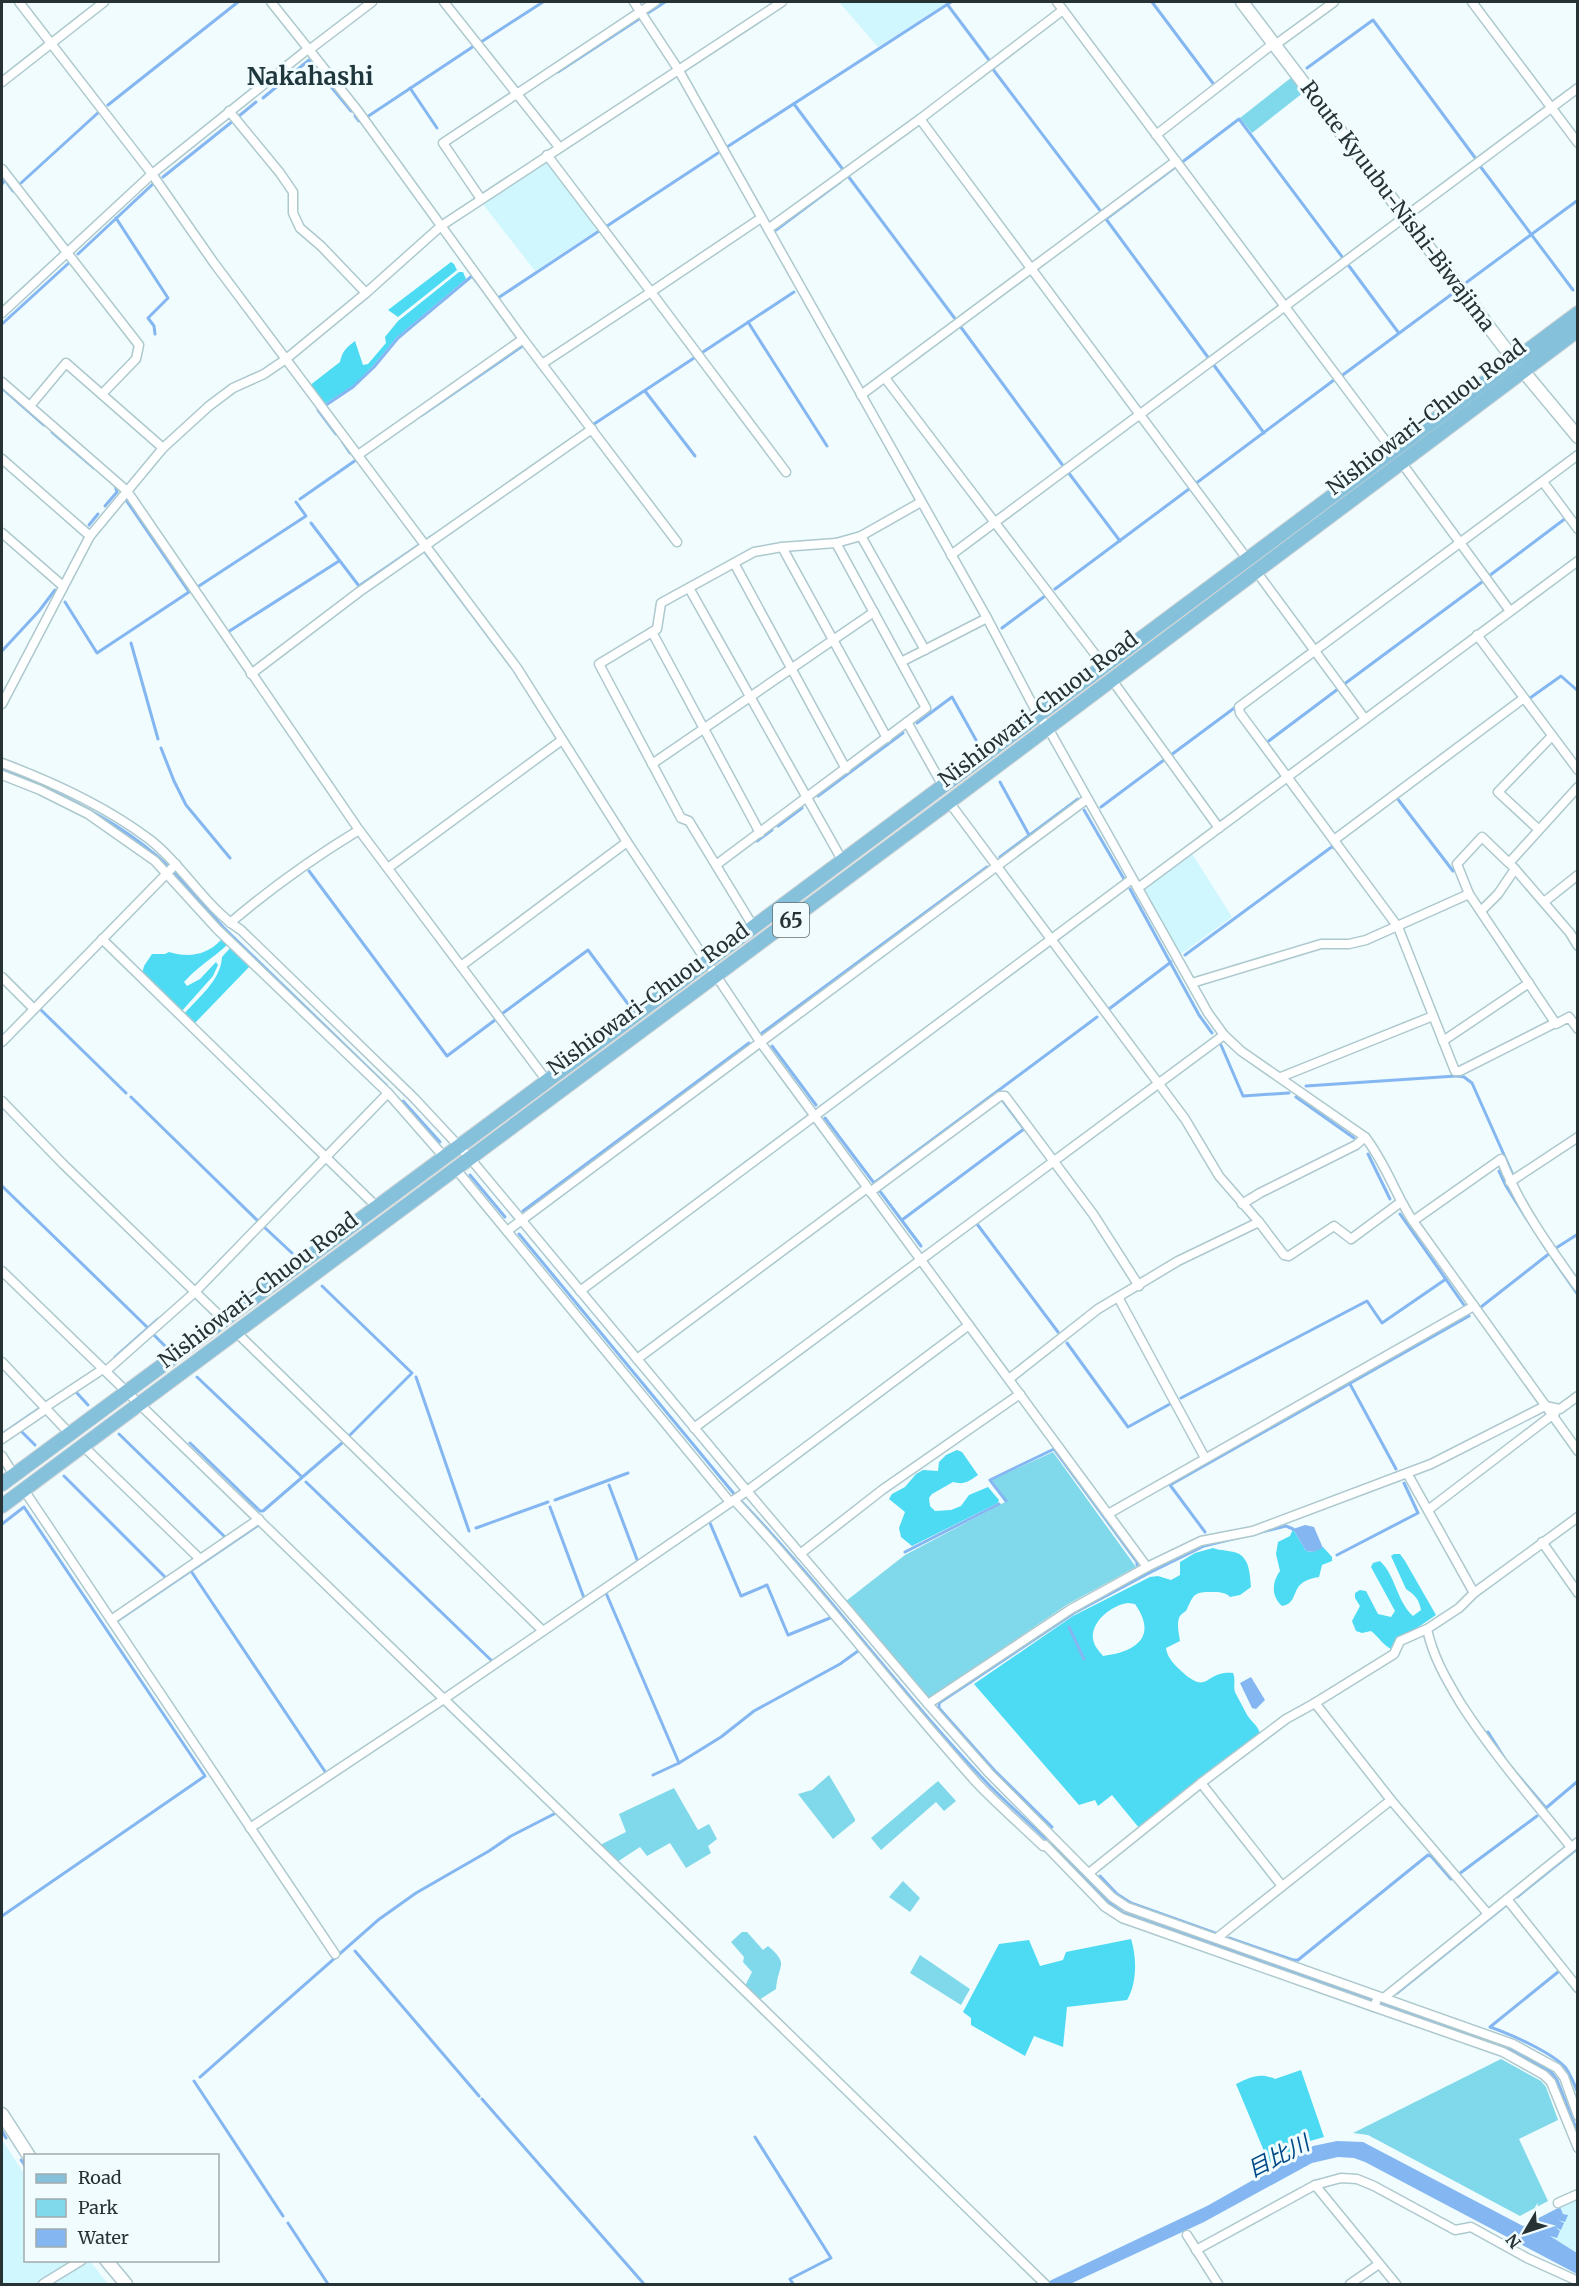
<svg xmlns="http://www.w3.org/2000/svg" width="1579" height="2286" font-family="Merriweather,'Noto Sans JP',serif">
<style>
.built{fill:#d0f7fe}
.green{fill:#7fd9ea}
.forest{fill:#4cdbf3;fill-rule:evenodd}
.water{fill:#84b7f1}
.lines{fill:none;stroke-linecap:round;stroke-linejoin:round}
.stream{stroke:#84b7f1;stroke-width:3}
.street-casing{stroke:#adc9ce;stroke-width:11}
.secondary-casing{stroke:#adc9ce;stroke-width:15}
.primary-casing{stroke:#d4d6d6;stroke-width:16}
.street{stroke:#fff;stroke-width:8}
.secondary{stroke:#fff;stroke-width:12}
.primary{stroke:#86c1dc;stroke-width:14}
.labels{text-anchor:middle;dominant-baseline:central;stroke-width:6;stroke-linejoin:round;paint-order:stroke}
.shield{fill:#f1fcfe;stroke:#646f71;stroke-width:1.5}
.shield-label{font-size:20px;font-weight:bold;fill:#273234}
.street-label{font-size:21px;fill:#273234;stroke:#f1fcfe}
.water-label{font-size:22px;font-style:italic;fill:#004988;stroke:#f1fcfe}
.quarter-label{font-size:24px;font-weight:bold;fill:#1f373c;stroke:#f1fcfe}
</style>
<rect width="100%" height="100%" fill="#f1fcfe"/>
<g class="built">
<path d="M839,2H948L878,47Z"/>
<path d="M548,160L600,228L535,271L482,203Z"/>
<path d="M1191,852L1232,917L1181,954L1143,888Z"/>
<path d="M2,2140L25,2175L26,2260L76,2261L37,2284H2Z"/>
<path d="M1577,2197V2253L1550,2236L1556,2238L1554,2228L1558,2220L1568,2215L1563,2214L1560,2206Z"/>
<path d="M89,2260L108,2284H50Z"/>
</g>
<g class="green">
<path d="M1292,77L1304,92L1252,133L1240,118Z"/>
<path d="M1053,1452L1136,1567L1068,1604L929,1698L846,1601L905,1555L1007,1501L992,1480Z"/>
<path d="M829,1775L855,1819V1821L833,1839L798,1794L812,1790Z"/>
<path d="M938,1781L956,1801L944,1811L936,1802L881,1850L871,1838Z"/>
<path d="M674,1788L698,1830L709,1824L717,1839L708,1846L711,1853L686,1868L670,1843L647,1856L640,1847L617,1862L600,1845L626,1832L619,1814Z"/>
<path d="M903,1881L920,1898L910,1912L889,1897Z"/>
<path d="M742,1932H747L763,1950L768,1946C790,1965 778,1964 776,1989L759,2000L745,1986L752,1972L743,1962L744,1957L731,1942Z"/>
<path d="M920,1955L970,1989L961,2005L910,1973Z"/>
<path d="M1501,2059L1541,2081L1546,2087L1558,2120L1519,2139L1548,2201L1520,2216L1368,2135L1353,2133Z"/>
</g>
<g class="forest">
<path d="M451,262L454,264L457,270L398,317L388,310L392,307Z"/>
<path d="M459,272H463L466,279L397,337L372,367L353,386L323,405L309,386L340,362C342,351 347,347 355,341L363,365L368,364L386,343L385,337L398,321Z"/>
<path d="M221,940L227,945C213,958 197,967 184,982L187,986L200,979L216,962L218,965L213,976L181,1012L142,974L144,966L152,954H165L169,952C189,958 207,955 221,940Z"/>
<path d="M231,947L250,966L194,1024L184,1014C198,998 221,980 222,957Z"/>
<path d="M957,1450L962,1452L978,1475C968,1482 964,1485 953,1482L932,1494L929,1498L930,1506L935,1511L951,1510L961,1506L969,1495L988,1487L999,1500L998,1503L912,1546L901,1537L899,1528L905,1512L889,1499L892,1494L905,1487L916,1474L923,1470L938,1471L939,1462L946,1455Z"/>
<path d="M1293,1529L1306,1551L1313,1552L1323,1547L1332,1557V1561L1322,1565L1319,1577C1311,1578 1301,1581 1297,1589C1293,1597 1293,1604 1282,1606C1271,1596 1272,1582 1280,1571L1276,1554L1278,1542L1290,1536Z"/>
<path d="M1213,1548C1221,1551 1229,1550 1237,1553C1250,1558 1250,1576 1251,1587L1240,1595L1230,1597C1225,1592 1219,1592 1212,1592C1194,1592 1194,1594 1187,1609C1186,1612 1182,1613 1180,1616C1176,1623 1179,1633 1180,1641L1166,1648C1167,1656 1172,1662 1178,1668C1210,1699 1203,1670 1233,1673C1236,1680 1233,1686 1235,1692C1238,1698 1243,1707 1246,1713C1250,1721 1257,1724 1260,1733L1140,1829L1112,1795L1098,1806L1095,1800L1079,1805L974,1684L1073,1616L1150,1577L1158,1576L1171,1580L1180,1575V1562L1195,1553ZM1128,1603L1135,1604C1158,1637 1136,1652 1103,1656C1099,1651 1094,1646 1093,1639C1091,1621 1112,1605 1128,1603Z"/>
<path d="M1394,1554H1400L1405,1561L1436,1615C1422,1625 1402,1637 1391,1649C1382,1644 1379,1637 1371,1631L1362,1633L1356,1631L1352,1621L1360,1606L1355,1598V1593L1360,1590L1366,1591L1378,1614L1391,1617L1395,1611L1371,1567L1373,1563L1380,1561C1396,1576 1396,1600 1413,1616L1421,1610C1419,1599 1415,1595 1406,1589L1391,1556Z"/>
<path d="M1131,1939C1137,1958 1137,1983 1127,2000L1067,2007L1063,2047L1034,2036L1025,2056L971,2025V2018L963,2012L999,1944L1029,1940L1040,1966L1063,1960L1066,1952Z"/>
<path d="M1301,2070L1324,2137L1310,2141L1269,2163L1236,2084C1250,2077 1260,2072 1275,2079Z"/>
</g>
<g class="water">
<path d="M1305,1525L1314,1527L1323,1548L1313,1552L1306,1551L1293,1529Z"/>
<path d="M1251,1677L1265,1700L1256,1709L1252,1708L1240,1683Z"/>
<path d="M1337,2141L1363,2142L1523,2226L1560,2207L1563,2214L1568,2215L1565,2222L1558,2220L1564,2223L1561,2230L1555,2227L1560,2231L1557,2238L1550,2236L1577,2253V2274L1365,2162L1354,2158L1338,2157L1312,2163L1204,2222L1070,2284H1043L1207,2206L1313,2146Z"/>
</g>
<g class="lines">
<g class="stream">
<path d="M1152,2L1215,86"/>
<path d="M947,4L989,60"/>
<path d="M648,13L665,2"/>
<path d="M481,42L543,2"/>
<path d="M992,68L1102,213"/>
<path d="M1307,68L1373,20L1476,159"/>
<path d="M558,72L639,19"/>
<path d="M410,88L437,128"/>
<path d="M263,98L309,60L351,111"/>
<path d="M794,104L844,171"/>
<path d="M108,105L238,2"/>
<path d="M239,116L256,102"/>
<path d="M355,116L359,121"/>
<path d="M367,117L474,46"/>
<path d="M727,147L951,2"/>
<path d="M1181,163L1239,119L1343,258"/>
<path d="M1480,166L1573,290"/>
<path d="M1174,168L1106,219L1210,360"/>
<path d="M848,176L956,320"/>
<path d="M163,177L233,121"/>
<path d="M21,183L100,111"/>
<path d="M2,184L5,180L13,191"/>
<path d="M116,218L168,298L148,318L154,326L155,334"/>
<path d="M607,226L718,153"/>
<path d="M776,230L840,182"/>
<path d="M78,254L154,183"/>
<path d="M1349,266L1398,332"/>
<path d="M1467,282L1578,200"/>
<path d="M498,298L599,231"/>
<path d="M748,322L827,446"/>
<path d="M2,324L71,261"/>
<path d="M960,326L1064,467"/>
<path d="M703,352L794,292"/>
<path d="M1213,364L1264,433"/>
<path d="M1340,377L1452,294"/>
<path d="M2,388L44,425"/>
<path d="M645,391L695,456"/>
<path d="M326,405L353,387L374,367L398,338L472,276L481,287"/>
<path d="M318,410L336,434"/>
<path d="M422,415L524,345"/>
<path d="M594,424L694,358"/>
<path d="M52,432L94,468"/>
<path d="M342,441L350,453"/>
<path d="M1068,472L1120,541"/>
<path d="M1195,484L1334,380"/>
<path d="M300,499L356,460"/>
<path d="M105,506L117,492L115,485"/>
<path d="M311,523L359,586L419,545"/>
<path d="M89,525L98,514"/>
<path d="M429,538L440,531"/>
<path d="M425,552L511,666"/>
<path d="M1489,576L1566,518"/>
<path d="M199,586L306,516L296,502"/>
<path d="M1055,589L1189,489"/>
<path d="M65,602L97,653L189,592L126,500"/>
<path d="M1002,628L1045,596"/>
<path d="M228,632L339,561"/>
<path d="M131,643L158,739"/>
<path d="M2,651L39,611L55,590"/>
<path d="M1343,685L1482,582"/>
<path d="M1530,698L1561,676L1578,691"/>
<path d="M917,723L952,697L976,740"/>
<path d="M1266,743L1338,689"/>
<path d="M161,748L174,781L186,805L230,858"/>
<path d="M1171,755L1237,706"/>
<path d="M2,770C21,775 39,784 57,793C97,813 135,835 168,866"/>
<path d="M1000,782L1029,835"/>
<path d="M818,796L903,733"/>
<path d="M1397,798L1453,871"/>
<path d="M1101,807L1164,760"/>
<path d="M1084,810L1124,879"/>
<path d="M778,826L802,808"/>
<path d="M757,841L772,830"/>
<path d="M1000,857L1078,799"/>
<path d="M309,871L447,1056L495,1020"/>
<path d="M174,872L224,928L386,1085"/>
<path d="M1130,889L1199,1015L1212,1033"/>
<path d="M1185,955L1333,846L1334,848"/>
<path d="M34,1004L49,988"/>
<path d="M40,1009L126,1093"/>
<path d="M1109,1009L1171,962"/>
<path d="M503,1013L588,950L628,1004"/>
<path d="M762,1033L987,867"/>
<path d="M1221,1045L1243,1096L1289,1093"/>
<path d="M772,1046L816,1105"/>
<path d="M1457,1076L1464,1077L1472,1083L1513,1175"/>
<path d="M1306,1086L1456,1076"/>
<path d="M131,1097L258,1221"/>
<path d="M1296,1097L1354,1138"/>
<path d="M403,1101L440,1142"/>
<path d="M825,1118L874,1183L1097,1017"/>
<path d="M1368,1154L1390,1199"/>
<path d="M1499,1171L1506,1186L1528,1221"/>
<path d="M470,1175L505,1217"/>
<path d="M2,1186L148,1328"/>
<path d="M879,1190L921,1246"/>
<path d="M523,1211L749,1043"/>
<path d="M1400,1214L1464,1305"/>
<path d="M902,1220L1024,1129L1003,1101"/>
<path d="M977,1224L1058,1332"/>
<path d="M263,1226L292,1253"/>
<path d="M519,1234L735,1495"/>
<path d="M1540,1239L1546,1249"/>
<path d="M1556,1248L1578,1234"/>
<path d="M1553,1259L1578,1295"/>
<path d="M322,1286L412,1373L350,1435"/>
<path d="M1481,1307L1550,1253"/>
<path d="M153,1334L166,1347"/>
<path d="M1067,1343L1128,1427L1170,1404"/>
<path d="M115,1357L158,1319"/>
<path d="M197,1377L302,1477"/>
<path d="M416,1377L469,1531"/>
<path d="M1350,1384L1396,1469"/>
<path d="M76,1392L88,1405"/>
<path d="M1181,1398L1367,1301L1382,1323L1446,1279"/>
<path d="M20,1430L35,1445"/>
<path d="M2,1434L40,1408"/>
<path d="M119,1434L226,1538"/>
<path d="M190,1443L260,1511H263L342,1443"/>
<path d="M64,1476L166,1578"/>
<path d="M306,1482L492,1661"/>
<path d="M609,1485L638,1562"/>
<path d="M555,1500L628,1473"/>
<path d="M1006,1501L990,1480L1054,1449L1137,1562V1565"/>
<path d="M742,1502C829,1593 903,1696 990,1786C1008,1804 1028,1822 1046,1839"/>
<path d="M550,1507L584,1598"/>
<path d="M710,1523L741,1596L767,1585L788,1635L830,1618"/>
<path d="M2,1524L24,1507L205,1776L2,1916"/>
<path d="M476,1528L548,1502"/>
<path d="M1205,1532L1170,1485L1469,1316"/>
<path d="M905,1552L999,1504"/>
<path d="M1337,1555L1418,1513L1404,1483"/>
<path d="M191,1571L326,1773"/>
<path d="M606,1593L679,1763"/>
<path d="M117,1621L257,1526"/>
<path d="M1069,1627L1084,1659"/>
<path d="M1484,1733L1485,1734L1488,1732L1505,1759"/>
<path d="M1511,1767L1546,1808L1578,1781"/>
<path d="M653,1775L679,1763L721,1737L754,1711L840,1664L858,1651"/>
<path d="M1052,1827L994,1770L939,1708V1703L1074,1613L1151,1572L1204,1546L1286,1526L1293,1529"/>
<path d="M1052,1845L1108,1902L1123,1913L1373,2000"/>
<path d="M1459,1874L1537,1816"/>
<path d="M1100,1876L1117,1894L1131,1903L1215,1933"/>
<path d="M1517,1897L1578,1848"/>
<path d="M1229,1938L1293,1960H1298L1428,1855L1431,1856L1451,1879"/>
<path d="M355,1951L479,2096"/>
<path d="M1558,1972L1490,2027C1510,2034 1551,2052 1565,2067C1571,2075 1574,2084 1578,2093"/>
<path d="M1397,1993L1505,1906"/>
<path d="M1382,2003L1507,2048L1551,2072L1557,2080L1578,2133"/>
<path d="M200,2077L378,1920L416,1893L489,1851L511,1836L554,1814"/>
<path d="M194,2081L283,2216"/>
<path d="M482,2099L644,2284"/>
<path d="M2,2131L6,2138"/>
<path d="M755,2137L831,2258L790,2279L793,2284"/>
<path d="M21,2160L26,2167"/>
<path d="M288,2223L328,2284"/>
</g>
<defs>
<g id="street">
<path d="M19,2L152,174L214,263L517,668L627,842L761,1043L1147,1567"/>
<path d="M271,2L358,111L523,339L677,542"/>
<path d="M444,2L559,147"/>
<path d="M634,2L678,69L987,618L1038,715L1048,728L1208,1013L1224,1035L1241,1051L1365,1137C1385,1162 1395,1194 1413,1221L1578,1451"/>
<path d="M1057,2L1393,451"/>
<path d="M1472,2L1578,143"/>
<path d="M1275,45L1334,2"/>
<path d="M309,50L372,2"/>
<path d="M2,82L104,2"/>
<path d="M229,111L280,173L293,192V213L300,228L321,246L366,293"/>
<path d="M920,119L1248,560"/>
<path d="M1156,135L1274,43"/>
<path d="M547,155L651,292L761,218"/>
<path d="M2,169L139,345L136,359L102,394"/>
<path d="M481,199L443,143L655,2"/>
<path d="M768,229L920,119L1063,10"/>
<path d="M2,313L152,174L308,49"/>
<path d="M542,364L651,292L786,472"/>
<path d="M885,378L1104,666"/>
<path d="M2,382L127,491L359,830L547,1081"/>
<path d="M861,395L1176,161"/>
<path d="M30,406L66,363L163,448"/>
<path d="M358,455L523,339"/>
<path d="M2,459L90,536"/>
<path d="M1401,462L1510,611"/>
<path d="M1543,482L1578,529"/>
<path d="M2,533L63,586"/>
<path d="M861,536L925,650"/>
<path d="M782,547L887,738"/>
<path d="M951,555L1578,88"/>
<path d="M734,563L846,769"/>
<path d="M1256,571L1365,719"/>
<path d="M689,588L842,860"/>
<path d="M652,632L760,833"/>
<path d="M1477,635L1578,770"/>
<path d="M901,662L987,618"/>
<path d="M251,674L359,592L592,429"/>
<path d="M1112,680L1219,828"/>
<path d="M2,704L90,536L163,448L209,406L233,388L264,374L286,359L366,293L441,226L782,2"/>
<path d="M907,722L943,786"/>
<path d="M2,763C53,782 105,806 149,839C183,865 206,908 241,930L414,1098L469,1157L747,1491L928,1704L989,1773L1112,1897L1127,1907L1513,2044L1557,2068L1564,2077L1578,2116"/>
<path d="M652,764L874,612"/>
<path d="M2,775L40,790L88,814L155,861L217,929L388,1093L445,1158"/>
<path d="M1578,787L1509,863L1482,837L1457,864L1469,894L1556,1024L1569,1017L1578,1029"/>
<path d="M949,802L1185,1119L1219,1176L1259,1222L1284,1255L1289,1256L1334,1226L1351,1239L1401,1202"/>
<path d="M1538,829L1498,792L1552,736"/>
<path d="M1334,840L1524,698"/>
<path d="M716,865L926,708L836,543"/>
<path d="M388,868L562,740"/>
<path d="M1515,869L1570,933L1578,946"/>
<path d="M1138,888L1578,561"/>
<path d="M1544,902L1578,875"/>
<path d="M1481,911L1498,894L1515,869L1512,866"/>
<path d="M230,923C271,888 313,858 359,830"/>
<path d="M753,926L689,821L681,818L599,664L657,629L661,603L754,552L782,547L836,543L861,536L921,502"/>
<path d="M102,939L378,1208"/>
<path d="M461,966L627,842"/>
<path d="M2,977L34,1009"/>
<path d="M1192,983L1321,944H1349L1366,940L1469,894"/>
<path d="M1555,1023L1460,1071H1455L1398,927L1240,713L1239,707L1578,455"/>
<path d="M1443,1041L1529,983"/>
<path d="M2,1042L176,864"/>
<path d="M1281,1077L1433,1016"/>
<path d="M2,1101L63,1164L224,1320"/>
<path d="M455,1168L730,1502"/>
<path d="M1510,1182L1578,1137"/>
<path d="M870,1192L1000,1096H1005L1093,1214L1139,1286"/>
<path d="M1242,1204L1260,1193L1356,1145L1365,1137"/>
<path d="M1413,1221L1501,1159C1519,1205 1549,1247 1578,1287"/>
<path d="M507,1231L1087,799"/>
<path d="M2,1271L669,1917L1045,2284"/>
<path d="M580,1291L1132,879"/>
<path d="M1118,1297L1205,1458"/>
<path d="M236,1332L543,1631"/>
<path d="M637,1359L867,1188"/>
<path d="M2,1362L70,1434"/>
<path d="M106,1371L194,1293L388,1093"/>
<path d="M1009,1379L1098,1309L1178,1261L1259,1222"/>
<path d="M44,1408L103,1369"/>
<path d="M694,1428L1224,1035"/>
<path d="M2,1439L46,1409"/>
<path d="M83,1446L200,1559"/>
<path d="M2,1456L14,1475"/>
<path d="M1407,1473L1474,1593"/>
<path d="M24,1490L335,1954"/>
<path d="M734,1500C819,1591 894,1691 977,1783C998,1805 1021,1825 1043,1846"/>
<path d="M1428,1510L1555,1413"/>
<path d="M1108,1514L1474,1306"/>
<path d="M1542,1542L1578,1593"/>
<path d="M800,1554L882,1490L1020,1394"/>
<path d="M111,1620L259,1519"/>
<path d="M1315,1703L1394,1654L1400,1641L1427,1629"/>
<path d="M928,1704L1071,1609L1147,1567L1201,1541L1253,1531L1431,1464L1545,1406L1560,1409L1578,1396"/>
<path d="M1201,1783L1282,1886"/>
<path d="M250,1828L444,1699L747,1491L969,1325"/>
<path d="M1045,1845L1105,1907L1122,1918L1374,2007"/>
<path d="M1571,1847C1533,1800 1494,1755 1461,1704C1446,1679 1433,1657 1427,1629L1459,1608L1474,1593L1578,1517"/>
<path d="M1089,1873L1201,1783L1286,1719L1315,1703L1391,1800L1488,1914"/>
<path d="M1507,1899L1578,1988"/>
<path d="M1217,1938L1391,1800"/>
<path d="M1385,1997L1578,1842"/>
<path d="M1376,2002L1374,2007L1503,2052L1544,2075L1551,2082L1578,2148"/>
<path d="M1315,2185L1396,2284"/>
<path d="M1558,2203L1578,2194"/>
<path d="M1187,2235L1218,2284"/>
<path d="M1196,2250L1315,2185L1341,2178L1357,2179L1374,2186L1455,2230L1471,2227L1527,2258L1578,2281"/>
<path d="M43,2284L82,2260"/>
<path d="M1350,2284L1379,2264"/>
</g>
<g id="secondary">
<path d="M1242,2L1514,360L1578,437"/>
<path d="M2,2114L29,2156"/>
<path d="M106,2260L126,2284"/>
</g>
<g id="primary">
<path d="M2,1484C529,1096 1053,705 1578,313"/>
<path d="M2,1506L949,802L1578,330"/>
</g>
</defs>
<use href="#street" class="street-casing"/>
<use href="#secondary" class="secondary-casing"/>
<use href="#primary" class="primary-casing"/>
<use href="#street" class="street"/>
<use href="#secondary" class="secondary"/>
<use href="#primary" class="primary"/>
</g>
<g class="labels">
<rect class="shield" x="773" y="903" width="36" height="34" rx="4.5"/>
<g class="shield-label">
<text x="791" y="920">65</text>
</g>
<g class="street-label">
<text transform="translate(1398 206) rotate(53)">Route Kyuubu-Nishi-Biwajima</text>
<text transform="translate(1426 417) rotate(-37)">Nishiowari-Chuou Road</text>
<text transform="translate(1038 709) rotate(-37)">Nishiowari-Chuou Road</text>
<text transform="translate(648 999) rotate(-36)">Nishiowari-Chuou Road</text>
<text transform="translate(258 1290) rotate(-37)">Nishiowari-Chuou Road</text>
</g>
<g class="water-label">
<text transform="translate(1278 2156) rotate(-27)">目比川</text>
</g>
<g class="quarter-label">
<text x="310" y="76">Nakahashi</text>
</g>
</g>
<rect width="1579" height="2286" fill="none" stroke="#273234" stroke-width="6"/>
<rect x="24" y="2154" width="195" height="108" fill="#f1fcfe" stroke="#a0abad" stroke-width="1.5"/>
<rect x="36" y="2174" width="30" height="9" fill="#86c1dc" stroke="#a0abad" stroke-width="1.5"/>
<text x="78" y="2184" font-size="18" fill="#273234">Road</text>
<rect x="36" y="2199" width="30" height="18" fill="#7fd9ea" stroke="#a0abad" stroke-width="1.5"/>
<text x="78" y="2214" font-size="18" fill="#273234">Park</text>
<rect x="36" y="2229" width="30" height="18" fill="#84b7f1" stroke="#a0abad" stroke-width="1.5"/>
<text x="78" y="2244" font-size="18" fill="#273234">Water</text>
<g transform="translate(1525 2232) rotate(231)" stroke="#f1fcfe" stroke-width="4.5" paint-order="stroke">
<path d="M0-4.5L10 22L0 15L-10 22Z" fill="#273234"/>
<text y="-9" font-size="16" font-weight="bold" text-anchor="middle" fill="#273234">N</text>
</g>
</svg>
